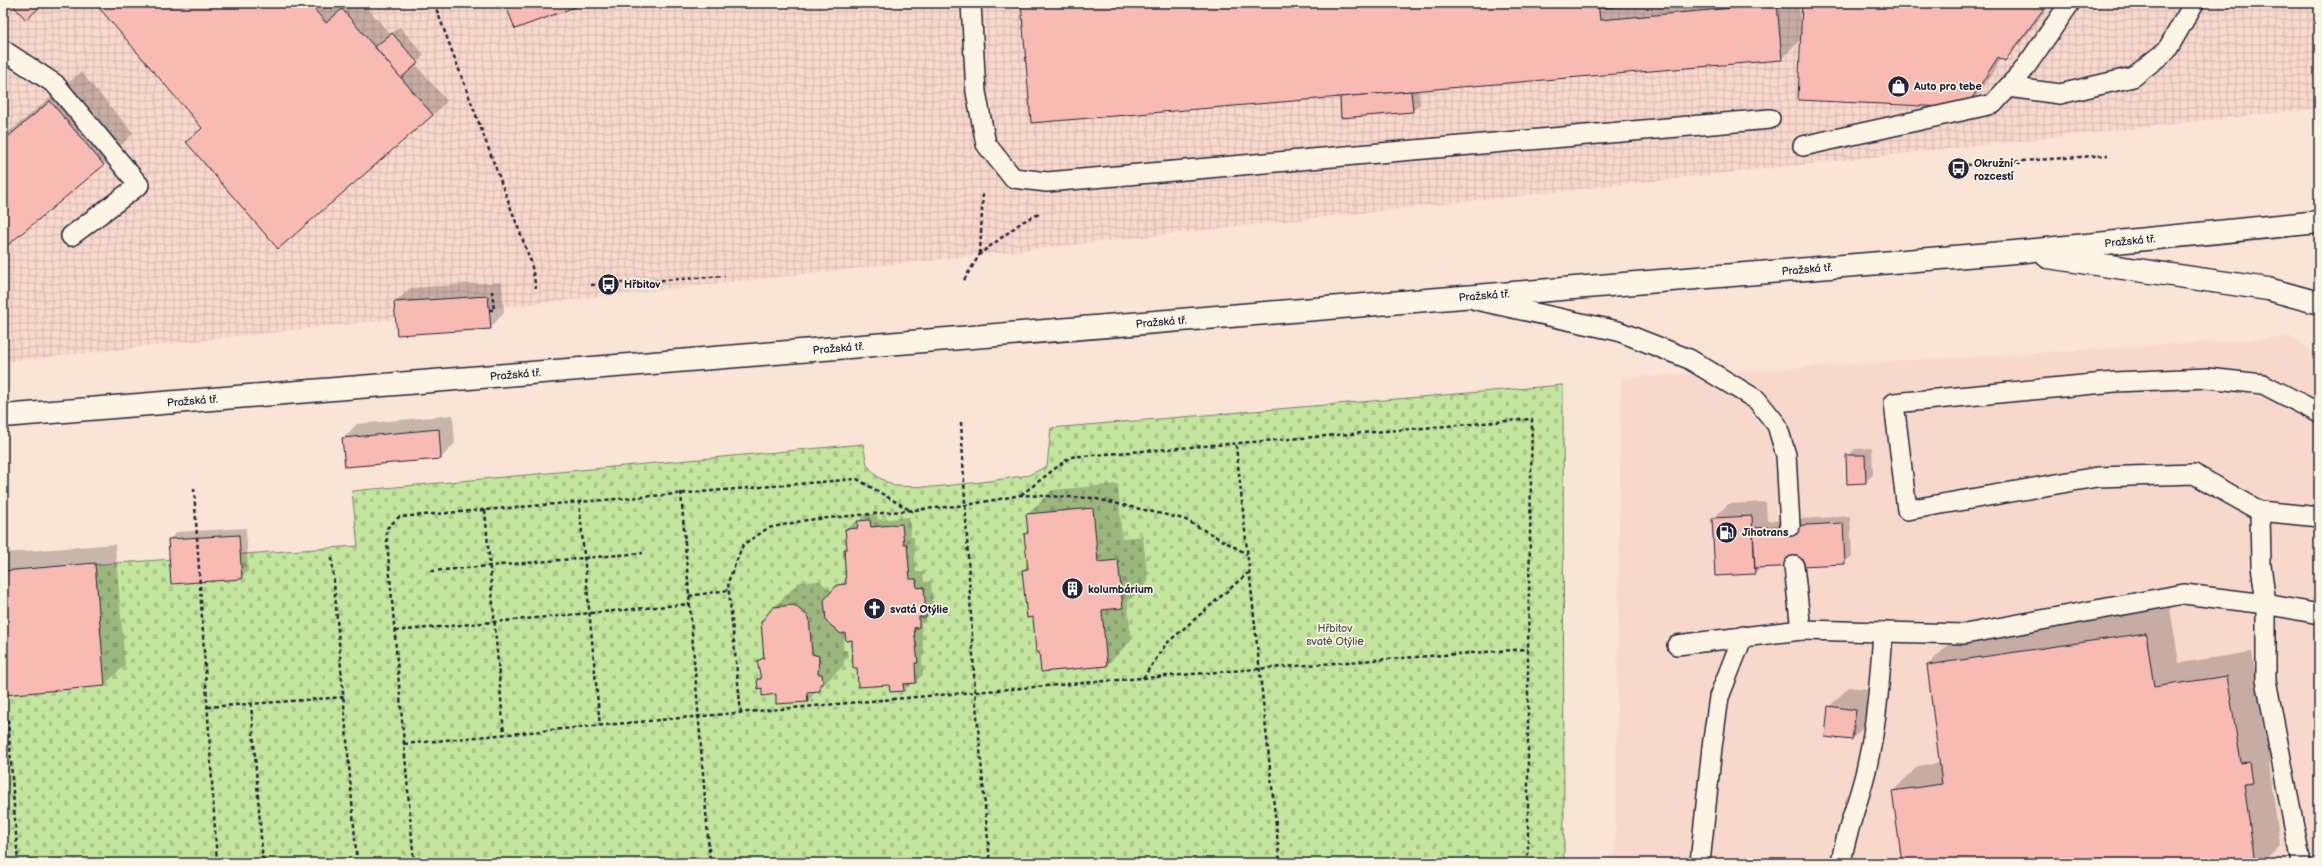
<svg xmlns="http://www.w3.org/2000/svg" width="2322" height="866" font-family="'Balsamiq Sans',sans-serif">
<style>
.built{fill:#f9d8cc}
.industrial{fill:url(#industrial-grid)}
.cemetery{fill:url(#cemetery-stones);stroke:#73846c}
.shadow{fill:#0003}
.building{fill:#f7bbb4;stroke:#22223b}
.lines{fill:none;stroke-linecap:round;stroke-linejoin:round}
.lane-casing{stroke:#22223b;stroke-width:22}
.secondary-casing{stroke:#22223b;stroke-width:25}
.path{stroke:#22223b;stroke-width:2.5;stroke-dasharray:4 3;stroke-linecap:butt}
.lane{stroke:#fcf5e5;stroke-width:19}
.secondary{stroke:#fcf5e5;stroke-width:22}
.labels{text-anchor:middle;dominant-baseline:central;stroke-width:3.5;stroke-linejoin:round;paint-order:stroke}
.poi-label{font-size:11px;font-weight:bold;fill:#22223b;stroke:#fcf5e5;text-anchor:start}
.street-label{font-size:11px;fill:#22223b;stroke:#fcf5e5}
.park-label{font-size:11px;fill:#4a5354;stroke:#fcf5e5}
</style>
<defs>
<pattern id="industrial-grid" width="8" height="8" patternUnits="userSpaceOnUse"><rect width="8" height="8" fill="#f9d8cc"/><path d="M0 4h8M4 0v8" fill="none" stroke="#d5b9b0"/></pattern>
<pattern id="cemetery-stones" width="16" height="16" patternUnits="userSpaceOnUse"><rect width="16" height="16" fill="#c4e59e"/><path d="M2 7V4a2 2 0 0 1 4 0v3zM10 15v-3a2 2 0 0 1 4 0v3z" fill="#a8c489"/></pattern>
</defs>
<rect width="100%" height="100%" fill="#fae4d6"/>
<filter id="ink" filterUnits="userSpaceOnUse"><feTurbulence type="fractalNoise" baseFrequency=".025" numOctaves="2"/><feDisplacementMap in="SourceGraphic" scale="8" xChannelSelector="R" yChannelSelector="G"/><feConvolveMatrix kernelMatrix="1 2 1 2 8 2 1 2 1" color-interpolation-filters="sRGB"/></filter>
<g filter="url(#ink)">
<path class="built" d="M2291,337L2319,357V863H1615L1621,378Z"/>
<path class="industrial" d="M3,3H2319V108L3,362Z"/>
<path class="cemetery" d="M1563,385L1564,863H3V571L358,546L352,491L863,444L867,465L878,477L894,486L933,487L990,481L1029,475L1047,466L1051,428Z"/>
<g class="shadow">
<path d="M12,3H43L40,7Z"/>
<path d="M96,3H335L340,9L348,3H363L390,34L400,27L424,55L415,64L447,101L433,115L187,142L203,127Z"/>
<path d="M1022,3H1799L1801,31L1803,3H2051L2019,45L2005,60L2002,58L1980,92L1966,106L1802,38L1781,59L1418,89L1420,104L1412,111L1343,95Z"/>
<path d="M81,72L133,133L103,164L3,248V137Z"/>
<path d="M502,282L504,313L490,328L396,302L410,288Z"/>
<path d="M453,415L455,443L441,458L346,466L343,438L357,424Z"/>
<path d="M1872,448L1873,475L1865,482L1847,456L1855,449Z"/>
<path d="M1118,484L1122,538L1143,536L1148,582L1128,602L1131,641L1107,665L1040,651L1023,570L1028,565L1025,534L1029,531L1027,515L1052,490Z"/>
<path d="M1766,502L1767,521L1850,516L1852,556L1844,563L1761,567L1755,573L1716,574L1713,519L1728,504Z"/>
<path d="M865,514H877L878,520L909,517L911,537H914L916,572H923L924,582L931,581L933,609L921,624L924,654L922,657L923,675L903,690L890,684L858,667L853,639L844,632L843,650H847L848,658L844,661V665L807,701L777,693L763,687L758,680L761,677L758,661L765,655L774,607L799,582L819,581L833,592L847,578L845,550L847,547L846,530L853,523L858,522Z"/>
<path d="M246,528L248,571L241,578L169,540L177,532Z"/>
<path d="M115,544L125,665L104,685L3,694V553Z"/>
<path d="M2170,608L2179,663L2252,652L2265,739L2273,738L2276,757L2269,764L2280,845L2262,863H1903L1893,791L1918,766L1940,763L1928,665L1953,640Z"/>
<path d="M1849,687L1875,690L1872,719L1852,739L1829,707Z"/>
</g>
<g class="building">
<path d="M11,3H37L40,7L26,20Z"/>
<path d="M95,3H309L326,23L342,9L433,115L278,249L186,142L202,128Z"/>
<path d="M505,3H586L515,29Z"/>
<path d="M1021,3H1598L1600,20L1777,4L1782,60L1031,123Z"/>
<path d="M1598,3H1663L1599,8Z"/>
<path d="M1802,3H2048L2005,61L1998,57L1966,108L1798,100Z"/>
<path d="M392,33L418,63L401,78L375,47Z"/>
<path d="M1411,91L1413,112L1341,118L1340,97Z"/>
<path d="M50,101L104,165L3,249V141Z"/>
<path d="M488,296L491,329L397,335L394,302Z"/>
<path d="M439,429L441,459L345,467L342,438Z"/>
<path d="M1846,455H1865L1866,483L1847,484Z"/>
<path d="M1093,508L1098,562L1118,560L1123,608L1102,610L1107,666L1041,672L1039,652H1036L1033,617L1027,618L1022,570L1028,569L1024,534L1028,533L1026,514Z"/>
<path d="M1752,516L1755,574L1715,576L1712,518Z"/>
<path d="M870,520L871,527L902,524L904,544H907L910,579H916L917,588L924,587L926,617H919V627L914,628L918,663H915L916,683L903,684L904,691L890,692L889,685L858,687L857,668H853L852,640L846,641L845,633L841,634L826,621L824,600L837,585L846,584L844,549H847L845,529L858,528L857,521Z"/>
<path d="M1843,523L1845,564L1755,568L1753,528Z"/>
<path d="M239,535L242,579L171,584L168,539Z"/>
<path d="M95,563L105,686L3,695V571Z"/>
<path d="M794,605L809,617L812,654L819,656L818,674H822L823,684H820V691L807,692L808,702L776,704V694L762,696V688L758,689L757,679H761L757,661L764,658L761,622L773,607Z"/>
<path d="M2146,633L2154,687L2227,676L2241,763L2249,762L2252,783L2244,784L2255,863H1902L1892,791L1942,784L1927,665Z"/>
<path d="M1828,706L1856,710L1852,740L1825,737Z"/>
</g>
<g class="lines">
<defs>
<g id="lane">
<path d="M971,3L976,92L986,144L1013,178L1047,182L1770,119"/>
<path d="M3,50L55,84L139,185L71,236"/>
<path d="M2008,87L2060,94L2133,77L2167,50L2194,3"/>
<path d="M1803,146L1993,104L2022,72L2070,3"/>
<path d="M1476,300L1618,331L1689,359L1757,400L1777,425L1786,455L1790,526"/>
<path d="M2319,413L2263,384L2207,378L2115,382L1894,403L1907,510L2097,477L2194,474L2260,511L2319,517"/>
<path d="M2260,511L2261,565L2266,604V680L2301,863"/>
<path d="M1794,566L1801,630L1965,634L2184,594L2266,604L2319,614"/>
<path d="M1677,645L1801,630"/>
<path d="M1700,863L1712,747L1719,697L1743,636"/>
<path d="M1841,863C1846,829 1860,799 1867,766C1877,722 1880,677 1883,632"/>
</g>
<g id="secondary">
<path d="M2048,257L2268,289L2319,303"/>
<path id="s1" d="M3,416L2015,252L2319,222"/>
</g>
</defs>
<use href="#lane" class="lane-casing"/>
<use href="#secondary" class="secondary-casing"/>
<g class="path">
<path d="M434,3L531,262L536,288"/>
<path d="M1966,165L2108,155"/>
<path d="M980,254L983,191"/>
<path d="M964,280L980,254L1022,222L1039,214"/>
<path d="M591,285L725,276"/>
<path d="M489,310H494L492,291"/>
<path d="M961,422L975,693L990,863"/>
<path d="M1236,445L1280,863"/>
<path d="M194,488L217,863"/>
<path d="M681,492L710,863"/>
<path d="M1021,495L1070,457L1532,419L1528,649V863"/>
<path d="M579,501L600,726"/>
<path d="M485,510L504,734"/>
<path d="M332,558L357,863"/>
<path d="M431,571L643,553"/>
<path d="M689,596L728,590"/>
<path d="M395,631L689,604"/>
<path d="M1143,678L1166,644L1248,573"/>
<path d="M251,703L263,863"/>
<path d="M207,707L345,697"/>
<path d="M741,713L728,582L743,545L768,528L807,520L967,505L1021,495L1092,498L1184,519L1247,554"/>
<path d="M8,720L18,863"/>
<path d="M404,744C779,708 1153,675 1528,649"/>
<path d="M414,863L386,529L399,517L857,479L913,512"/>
</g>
<use href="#lane" class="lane"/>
<use href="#secondary" class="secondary"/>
</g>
</g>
<defs>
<symbol id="shop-disc" viewBox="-11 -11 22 22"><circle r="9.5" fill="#22223b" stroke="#fcf5e5"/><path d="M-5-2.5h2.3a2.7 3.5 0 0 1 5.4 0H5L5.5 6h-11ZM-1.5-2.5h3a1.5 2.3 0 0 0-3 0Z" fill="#fff"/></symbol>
<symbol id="bus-disc" viewBox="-11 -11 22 22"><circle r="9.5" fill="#22223b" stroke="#fcf5e5"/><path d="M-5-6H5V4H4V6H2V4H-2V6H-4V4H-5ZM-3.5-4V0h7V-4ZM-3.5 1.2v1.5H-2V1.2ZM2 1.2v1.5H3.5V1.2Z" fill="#fff"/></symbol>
<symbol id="fuel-disc" viewBox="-11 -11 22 22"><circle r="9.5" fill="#22223b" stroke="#fcf5e5"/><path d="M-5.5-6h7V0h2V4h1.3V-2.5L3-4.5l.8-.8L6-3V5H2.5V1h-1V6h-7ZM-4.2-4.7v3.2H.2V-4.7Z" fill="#fff"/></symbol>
<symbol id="building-disc" viewBox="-11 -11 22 22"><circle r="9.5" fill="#22223b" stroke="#fcf5e5"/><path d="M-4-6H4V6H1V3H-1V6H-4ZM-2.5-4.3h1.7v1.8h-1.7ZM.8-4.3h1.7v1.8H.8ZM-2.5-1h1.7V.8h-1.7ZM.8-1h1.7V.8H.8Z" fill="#fff"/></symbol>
<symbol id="church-disc" viewBox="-11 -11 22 22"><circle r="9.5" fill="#22223b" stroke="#fcf5e5"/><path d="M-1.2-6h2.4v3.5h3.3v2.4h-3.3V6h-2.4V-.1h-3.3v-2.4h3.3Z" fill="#fff"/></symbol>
</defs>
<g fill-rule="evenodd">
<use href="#shop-disc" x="1886" y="74" width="25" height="25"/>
<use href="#bus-disc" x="1946" y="156" width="25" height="25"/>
<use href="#bus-disc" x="596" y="272" width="25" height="25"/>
<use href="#fuel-disc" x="1714" y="520" width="25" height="25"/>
<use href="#building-disc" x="1060" y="576" width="25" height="25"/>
<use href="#church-disc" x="862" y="596" width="25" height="25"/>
</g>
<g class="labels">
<g class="poi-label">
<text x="1914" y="86">Auto pro tebe</text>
<text x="1974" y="163">Okružní -<tspan x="1974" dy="13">rozcestí</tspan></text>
<text x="624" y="284">Hřbitov</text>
<text x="1742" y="532">Jihotrans</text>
<text x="1088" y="589">kolumbárium</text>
<text x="890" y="609">svatá Otýlie</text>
</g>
<g class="street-label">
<text stroke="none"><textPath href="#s1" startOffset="2134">Pražská tř.</textPath></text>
<text stroke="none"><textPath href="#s1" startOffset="1810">Pražská tř.</textPath></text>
<text stroke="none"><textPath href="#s1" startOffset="1486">Pražská tř.</textPath></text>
<text stroke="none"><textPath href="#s1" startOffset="1162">Pražská tř.</textPath></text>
<text stroke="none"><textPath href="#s1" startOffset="838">Pražská tř.</textPath></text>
<text stroke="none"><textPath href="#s1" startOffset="514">Pražská tř.</textPath></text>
<text stroke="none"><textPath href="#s1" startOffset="190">Pražská tř.</textPath></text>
</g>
<g class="park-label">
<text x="1335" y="628">Hřbitov<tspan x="1335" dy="13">svaté Otýlie</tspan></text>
</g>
</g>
<rect width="2322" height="866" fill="none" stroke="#fcf5e5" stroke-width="16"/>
<rect x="8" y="8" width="2306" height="850" fill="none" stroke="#22223b" stroke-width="1.5" filter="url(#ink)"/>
</svg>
